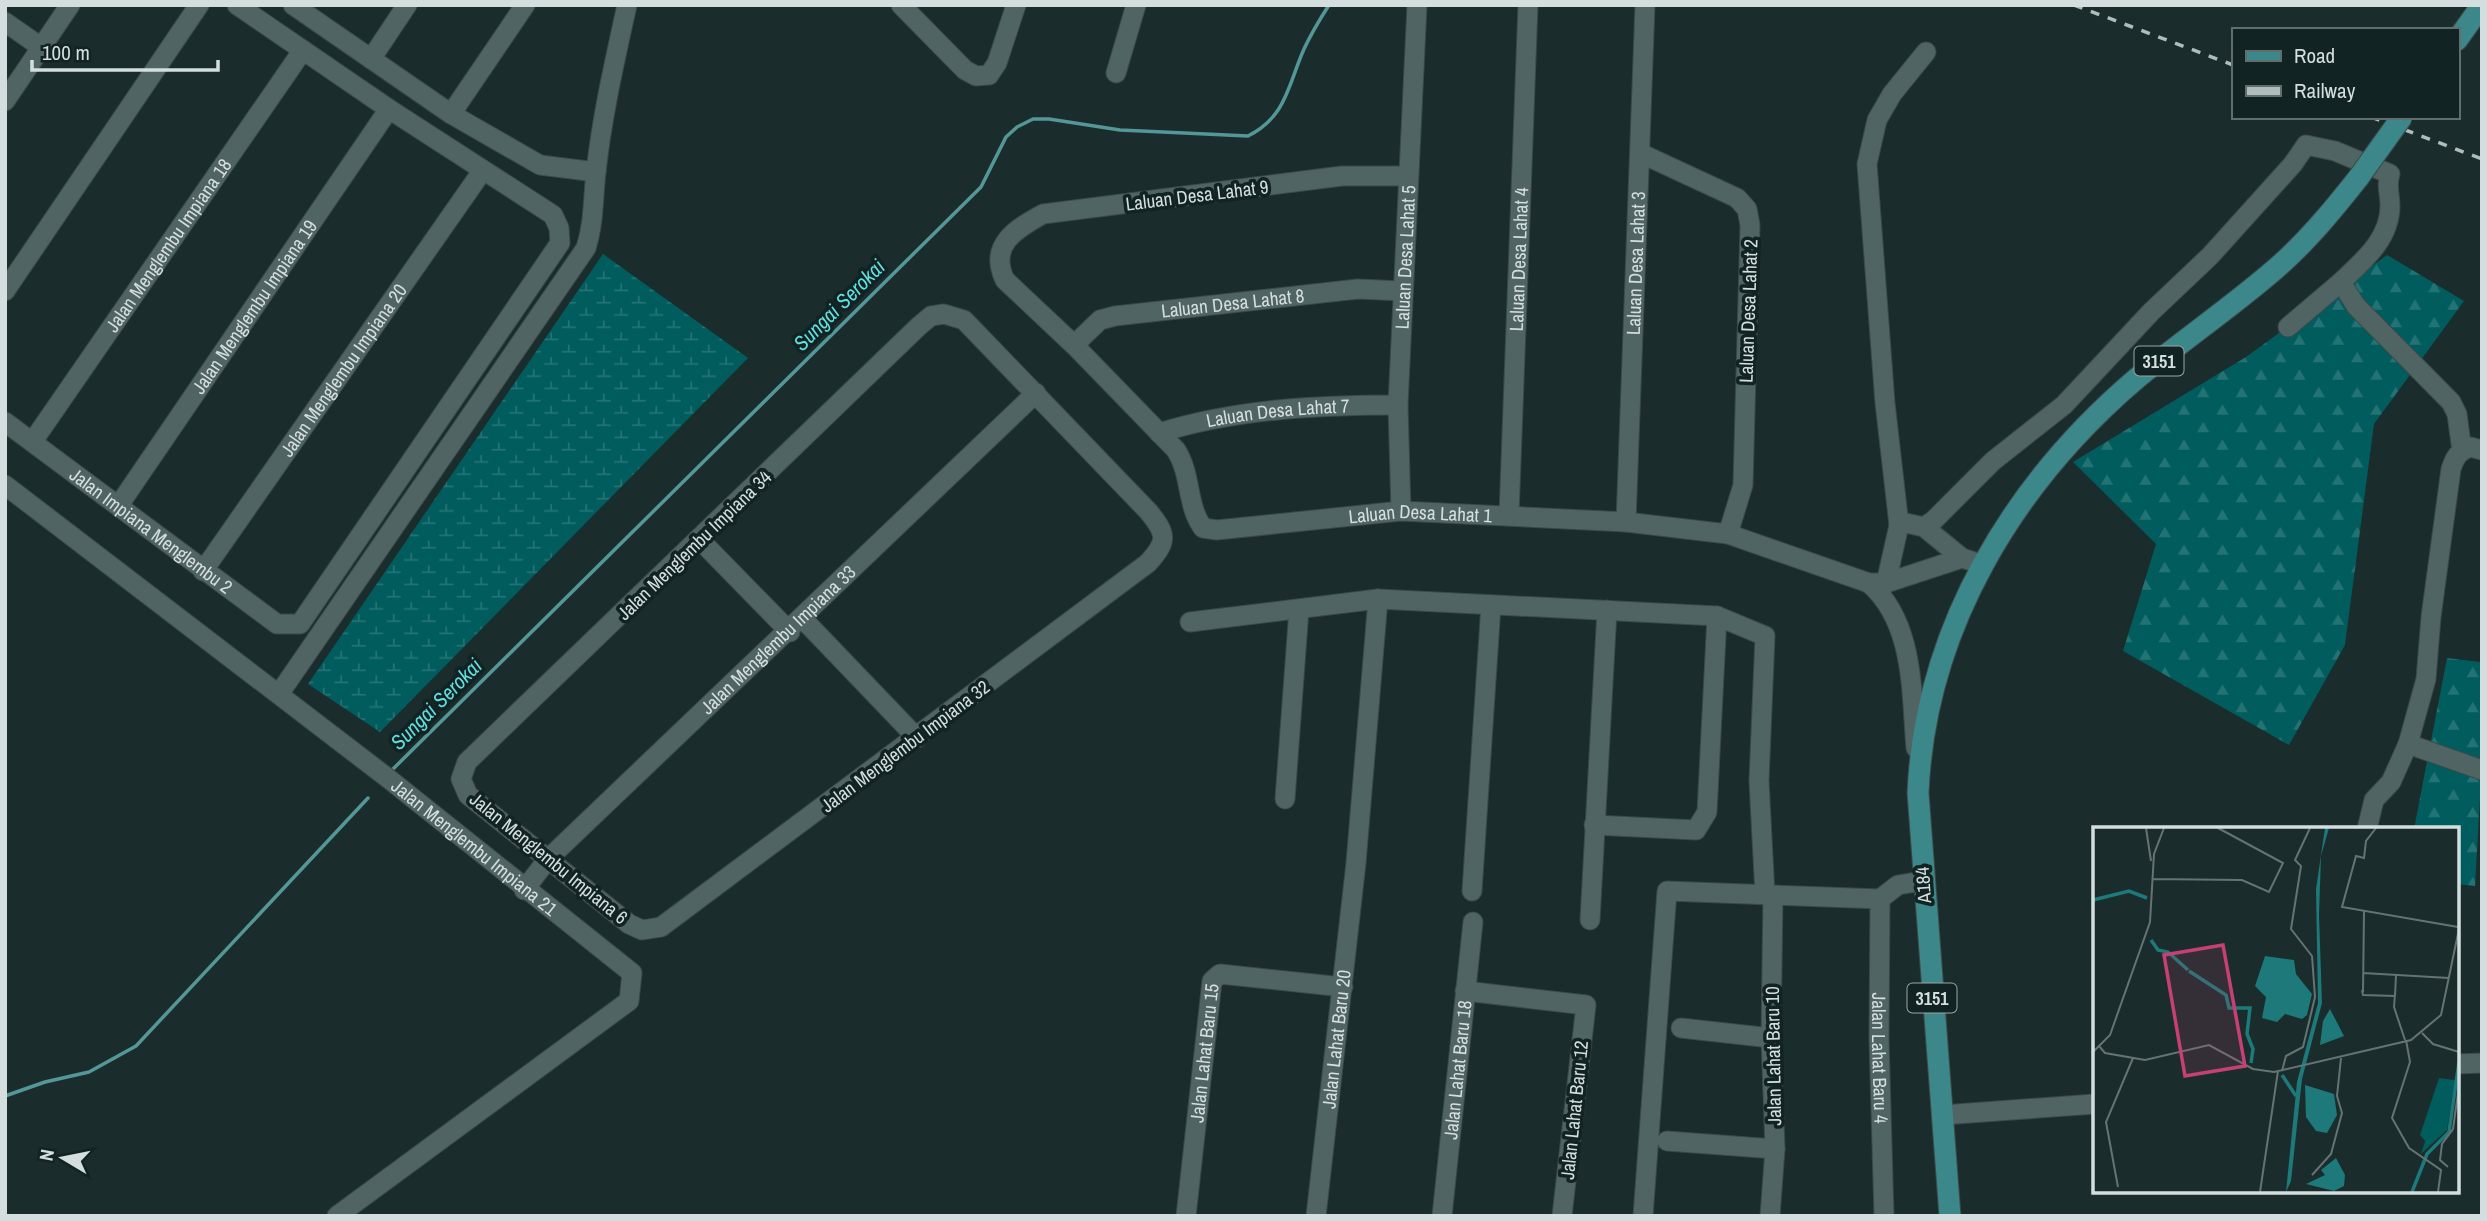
<svg xmlns="http://www.w3.org/2000/svg" width="2487" height="1221" font-family="'Archivo Narrow',sans-serif">
<style>
.forest{fill:url(#forest-firs)}
.wetland{fill:url(#wetland-marsh)}
.lines{fill:none;stroke-linecap:round;stroke-linejoin:round}
.stream{stroke:#549798;stroke-width:3.5}
.minor-casing{stroke:#3b4949;stroke-width:21}
.major-casing{stroke:#3b4949;stroke-width:23}
.minor{stroke:#516464;stroke-width:19}
.major{stroke:#3b8789;stroke-width:21}
.rail{stroke:#b1bcbc;stroke-width:3.5;stroke-dasharray:9 9;stroke-linecap:butt}
.major-bridge-casing{stroke:#3b4949;stroke-width:23;stroke-linecap:butt}
.major-bridge{stroke:#3b8789;stroke-width:21}
.labels{text-anchor:middle;dominant-baseline:central;stroke-width:7;stroke-linejoin:round;paint-order:stroke}
.shield{fill:#122323;stroke:#9aa6a6;stroke-width:2}
.shield-label{font-size:18px;font-weight:bold;fill:#d4dede}
.street-label{font-size:19px;fill:#d4dede;stroke:#122323}
.water-label{font-size:21px;font-style:italic;fill:#5fdfe0;stroke:#122323}
.inset-river{fill:none;stroke:#1d797a;stroke-width:3.5}
.inset-road{fill:none;stroke:#657373;stroke-width:2}
.view{fill:#c64075;fill-opacity:0.15;stroke:#c64075;stroke-width:3.5}
.inset-edge{fill:none;stroke:#d4dede;stroke-width:3.5}
</style>
<defs>
<pattern id="forest-firs" width="22" height="20" patternUnits="userSpaceOnUse" patternTransform="scale(1.75)"><rect width="22" height="20" fill="#005c5d"/><path d="M5 1l3.5 6h-7zM16 11l3.5 6h-7z" fill="#247374"/></pattern>
<pattern id="wetland-marsh" width="20" height="14" patternUnits="userSpaceOnUse" patternTransform="scale(1.75)"><rect width="20" height="14" fill="#005c5d"/><path d="M1 5h8M5 5V1M11 12h8M15 12V8" fill="none" stroke="#247374"/></pattern>
</defs>
<rect width="100%" height="100%" fill="#1b2c2c"/>
<g class="forest">
<path d="M2387,255L2464,301L2374,424L2345,645L2289,745L2123,651L2156,544L2073,462L2246,357Z"/>
<path d="M2482,657V763L2475,886L2457,884V829H2414L2447,658L2480,662Z"/>
</g>
<path class="wetland" d="M603,254L748,358L380,732L308,684Z"/>
<g class="lines">
<g class="stream">
<path d="M392,770L981,187L1006,137L1017,127L1033,119H1049L1120,130L1248,136C1287,116 1288,85 1304,49C1311,34 1320,19 1329,5"/>
<path d="M5,1096L45,1082L89,1072L136,1046L368,798"/>
</g>
<defs>
<g id="minor">
<path d="M293,5L451,114L540,165L596,172"/>
<path d="M901,5L965,70L976,76L989,75L997,63L1016,5"/>
<path d="M5,22L41,47"/>
<path d="M371,59L407,5"/>
<path d="M1116,73L1136,5"/>
<path d="M5,101L70,5"/>
<path d="M451,114L525,5"/>
<path d="M1640,153L1737,198L1747,209L1750,225L1743,485L1728,534"/>
<path id="s1" d="M1407,176H1342L1043,214C1016,229 988,245 1005,280L1074,345L1176,450C1192,475 1186,505 1203,528L1217,530L1401,511L1626,522L1728,534L1869,583H1886L1962,558L1981,564"/>
<path d="M5,291L199,5"/>
<path d="M944,314L964,320L1148,511C1167,534 1168,541 1148,563L661,927L642,930L629,924L468,795L461,779L467,762L919,326L931,316Z"/>
<path d="M2288,327L2341,282"/>
<path id="s2" d="M1074,345L1100,320L1115,316L1358,289L1402,291"/>
<path id="s3" d="M5,422L277,624H300L560,243L559,228L553,215L389,109L237,5"/>
<path id="s4" d="M1159,433C1236,409 1318,405 1398,405"/>
<path id="s5" d="M33,441L303,50"/>
<path id="s6" d="M5,485L389,779L632,973L629,1001L337,1216"/>
<path id="s7" d="M119,505L389,109"/>
<path id="s8" d="M1401,511L1398,405L1417,5"/>
<path id="s9" d="M1509,515L1528,5"/>
<path id="s10" d="M1626,522L1645,5"/>
<path d="M1899,525L1885,403L1867,164L1877,120L1892,94L1926,52"/>
<path d="M1924,527L1962,558"/>
<path d="M700,540L790,632"/>
<path id="s11" d="M203,571L483,170"/>
<path d="M1869,583C1915,623 1911,693 1916,748"/>
<path d="M1886,583L1899,525L1906,523L1924,527L1933,521L1993,461L2064,405L2151,312L2210,256L2293,164L2306,145L2335,151L2390,174C2386,185 2390,194 2390,206C2390,239 2363,261 2341,282L2356,306L2451,402L2457,414L2462,451"/>
<path d="M803,619L917,738"/>
<path d="M1190,622L1378,599L1717,616L1765,636L1759,781L1765,895"/>
<path d="M279,694L586,248C594,223 593,198 596,172C602,116 615,60 627,5"/>
<path d="M2408,744L2482,770"/>
<path d="M1285,799L1299,609"/>
<path d="M1594,825L1696,830L1707,812L1717,616"/>
<path d="M2367,829L2374,800L2391,782L2408,744L2426,679L2431,617L2451,469C2455,457 2458,452 2470,447L2482,450"/>
<path id="s12" d="M524,890L548,859L1036,393"/>
<path d="M1472,891L1491,605"/>
<path id="s13" d="M1880,899L1879,1039L1884,1216"/>
<path d="M1590,920L1607,610"/>
<path d="M1465,991L1586,1005L1562,1216"/>
<path d="M1681,1028L1771,1038"/>
<path d="M2457,1064L2482,1063"/>
<path d="M1942,1115L2095,1104"/>
<path d="M1667,1141L1775,1149"/>
<path id="s14" d="M1186,1216L1212,981L1220,974L1343,987"/>
<path id="s15" d="M1316,1216L1356,863L1378,599"/>
<path id="s16" d="M1442,1216L1473,922"/>
<path d="M1643,1216L1667,891L1880,899L1898,885L1922,881"/>
<path d="M1770,1216L1775,1149L1771,1038L1773,895"/>
</g>
<g id="major">
<path d="M2457,40L2482,5"/>
<path d="M1950,1216L1918,793C1925,629 2013,484 2136,379C2180,342 2229,309 2273,271C2305,244 2333,210 2359,177"/>
</g>
</defs>
<use href="#minor" class="minor-casing"/>
<use href="#major" class="major-casing"/>
<use href="#minor" class="minor"/>
<use href="#major" class="major"/>
<g class="rail">
<path d="M2074,5L2233,65"/>
<path d="M2371,117L2482,159"/>
</g>
<defs>
<path id="major-bridge" d="M2359,177L2402,117"/>
</defs>
<use href="#major-bridge" class="major-bridge-casing"/>
<use href="#major-bridge" class="major-bridge"/>
</g>
<g class="labels">
<g class="shield">
<rect x="2134.5" y="346.5" width="49" height="29" rx="5"/>
<rect x="1907.5" y="983.5" width="49" height="29" rx="5"/>
</g>
<g class="shield-label">
<text x="2159" y="361">3151</text>
<text x="1932" y="998">3151</text>
</g>
<g class="street-label">
<text transform="translate(1197 195) rotate(-7)">Laluan Desa Lahat 9</text>
<text stroke="none"><textPath href="#s5" startOffset="238">Jalan Menglembu Impiana 18</textPath></text>
<text stroke="none"><textPath href="#s8" startOffset="254">Laluan Desa Lahat 5</textPath></text>
<text stroke="none"><textPath href="#s9" startOffset="256">Laluan Desa Lahat 4</textPath></text>
<text stroke="none"><textPath href="#s10" startOffset="259">Laluan Desa Lahat 3</textPath></text>
<text stroke="none"><textPath href="#s2" startOffset="170">Laluan Desa Lahat 8</textPath></text>
<text stroke="none"><textPath href="#s7" startOffset="240">Jalan Menglembu Impiana 19</textPath></text>
<text transform="translate(1748 311) rotate(-88)">Laluan Desa Lahat 2</text>
<text stroke="none"><textPath href="#s11" startOffset="245">Jalan Menglembu Impiana 20</textPath></text>
<text stroke="none"><textPath href="#s4" startOffset="121">Laluan Desa Lahat 7</textPath></text>
<text stroke="none"><textPath href="#s1" startOffset="996">Laluan Desa Lahat 1</textPath></text>
<text stroke="none"><textPath href="#s3" startOffset="182">Jalan Impiana Menglembu 2</textPath></text>
<text transform="translate(694 545) rotate(-44)">Jalan Menglembu Impiana 34</text>
<text stroke="none"><textPath href="#s12" startOffset="357">Jalan Menglembu Impiana 33</textPath></text>
<text transform="translate(905 746) rotate(-37)">Jalan Menglembu Impiana 32</text>
<text stroke="none"><textPath href="#s6" startOffset="593">Jalan Menglembu Impiana 21</textPath></text>
<text transform="translate(549 858) rotate(39)">Jalan Menglembu Impiana 6</text>
<text transform="translate(1923 885) rotate(-94)">A184</text>
<text stroke="none"><textPath href="#s15" startOffset="178">Jalan Lahat Baru 20</textPath></text>
<text stroke="none"><textPath href="#s14" startOffset="164">Jalan Lahat Baru 15</textPath></text>
<text transform="translate(1773 1056) rotate(-91)">Jalan Lahat Baru 10</text>
<text stroke="none"><textPath href="#s13" startOffset="159">Jalan Lahat Baru 4</textPath></text>
<text stroke="none"><textPath href="#s16" startOffset="147">Jalan Lahat Baru 18</textPath></text>
<text transform="translate(1574 1110) rotate(-84)">Jalan Lahat Baru 12</text>
</g>
<g class="water-label">
<text transform="translate(839 305) rotate(-45)">Sungai Serokai</text>
<text transform="translate(436 704) rotate(-45)">Sungai Serokai</text>
</g>
</g>
<g transform="translate(2093 827)">
<rect width="366" height="366" fill="#1b2c2c"/>
<path d="M346,251L362,253L354,303L328,327L332,314L327,308Z" fill="#005c5d"/>
<path d="M232,1H236L228,29L226,88L229,176L209,252L198,354L193,365L204,255L225,176L223,62ZM172,129L201,133L203,147L219,167L214,188L209,192L192,187L184,195L169,191L173,170L162,159ZM237,182L251,209L227,218L230,194ZM212,258L241,267L244,288L234,306L223,304L213,290ZM243,331L252,348L251,359L241,364L213,357L232,348L228,343Z" fill="#1d797a"/>
<path class="inset-river" d="M0,73L36,64L54,71M58,113L65,123L75,125L95,143M96,144L133,168L136,181H157L154,207L160,222L158,236M189,248L203,269M319,365L334,327L356,305L366,235"/>
<path class="inset-road" d="M53,1L58,34M283,1L273,14L271,31L263,29L249,80L365,100M60,52L149,53L176,65L190,36L125,1M270,146L356,151M269,163L270,168L302,169M270,165L271,84M302,166L301,180L312,213M302,169L303,148M329,206L340,217L366,225M313,213L317,235L299,291L316,321L348,343L345,365M6,219L12,226L52,233L116,218L160,242L181,245L318,213L348,188L366,102M0,225L17,208L57,95L61,27L71,1M189,244L193,229L210,220L222,170L219,129L198,102L208,39L202,33L217,1M355,340L347,333L349,317L360,302L366,259M219,348L238,327L249,286L244,269L248,231M25,360L13,295L40,231M167,365L185,244"/>
<path class="view" d="M130,118L152,239L92,249L71,128Z"/>
<rect width="366" height="366" class="inset-edge"/>
</g>
<rect width="2487" height="1221" fill="none" stroke="#d4dede" stroke-width="14"/>
<rect x="2232" y="28" width="228" height="91" fill="#122323" stroke="#606e6e" stroke-width="2"/>
<rect x="2246" y="51" width="35" height="10" fill="#3b8789" stroke="#606e6e" stroke-width="2"/>
<text x="2294" y="63" font-size="21" fill="#d4dede">Road</text>
<rect x="2246" y="86" width="35" height="10" fill="#b1bcbc" stroke="#606e6e" stroke-width="2"/>
<text x="2294" y="98" font-size="21" fill="#d4dede">Railway</text>
<g transform="translate(63 1158) rotate(280)" stroke="#122323" stroke-width="5" paint-order="stroke">
<path d="M0-5L12 26L0 18L-12 26Z" fill="#d4dede"/>
<text y="-10" font-size="19" font-weight="bold" text-anchor="middle" fill="#d4dede">N</text>
</g>
<path d="M32 60v10h186v-10" fill="none" stroke="#d4dede" stroke-width="3.5"/>
<text x="42" y="60" font-size="21" fill="#d4dede" stroke="#122323" stroke-width="5" paint-order="stroke">100 m</text>
</svg>
